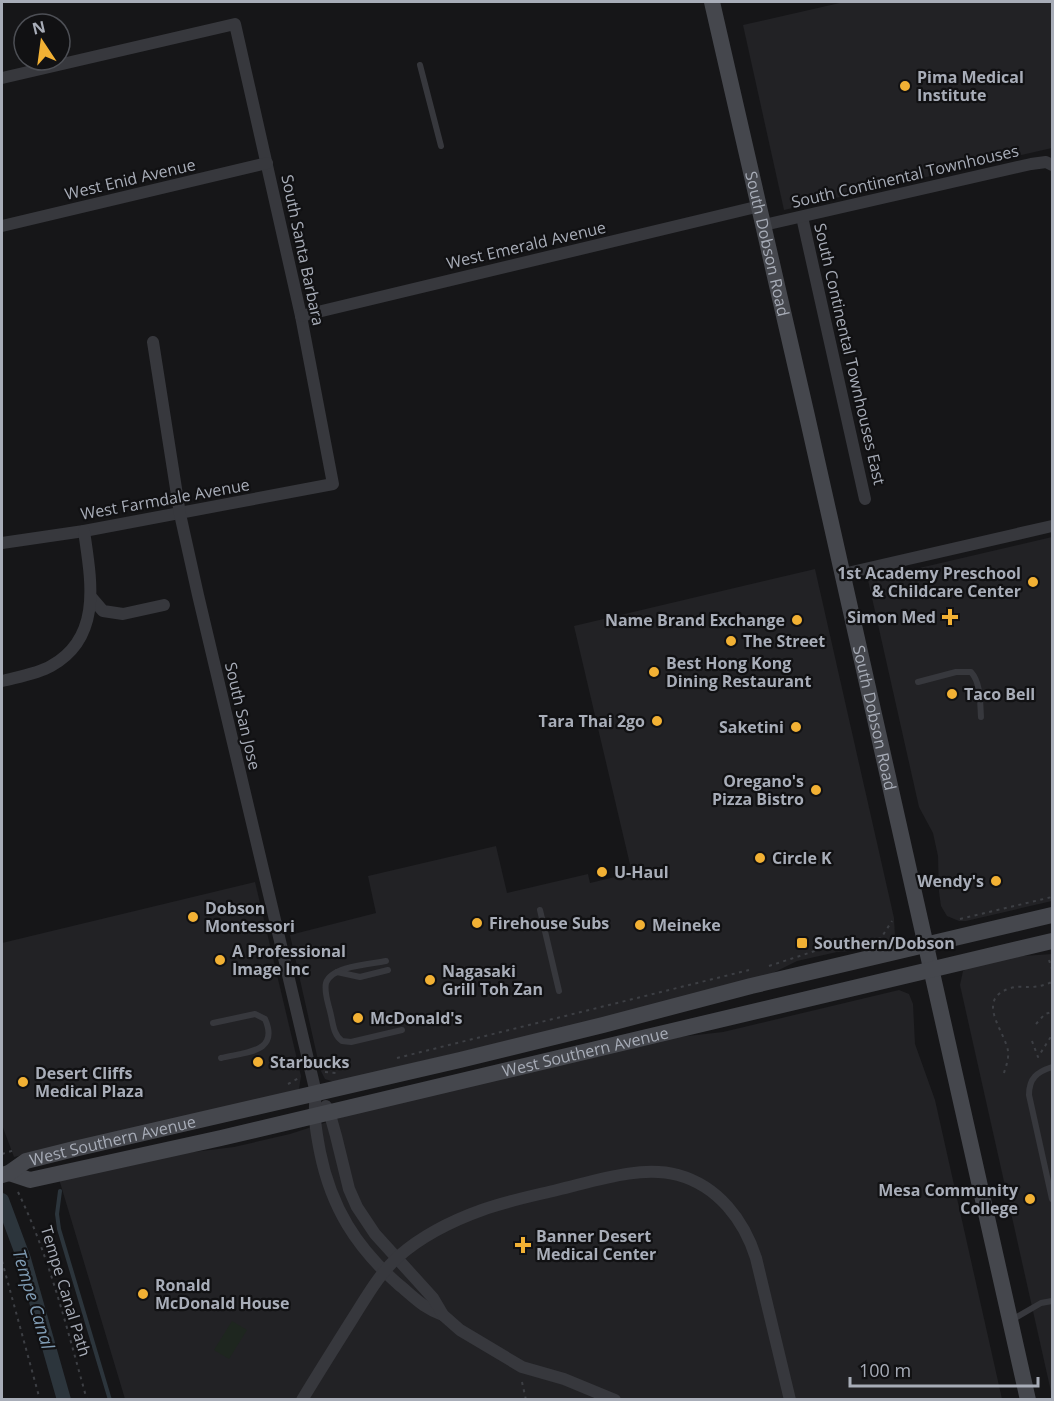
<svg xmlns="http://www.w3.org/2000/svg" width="1054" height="1401" font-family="'Open Sans',sans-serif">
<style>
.built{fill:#222225}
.green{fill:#1e261f}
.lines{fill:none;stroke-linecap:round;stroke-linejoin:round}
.stream{stroke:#2c353c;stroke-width:4}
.canal{stroke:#2c353c;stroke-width:14}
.path{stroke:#3d3f44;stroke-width:2;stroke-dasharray:3 4.5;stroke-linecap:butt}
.service{stroke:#37383d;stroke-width:6}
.minor{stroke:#37383d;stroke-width:12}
.secondary{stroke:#45474d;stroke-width:16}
.poi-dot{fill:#f2b134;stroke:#111113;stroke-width:2}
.labels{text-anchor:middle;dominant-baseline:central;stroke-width:4.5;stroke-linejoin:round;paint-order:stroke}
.poi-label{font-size:16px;font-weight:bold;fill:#a8adb8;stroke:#111113;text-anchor:start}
.street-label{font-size:16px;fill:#a8adb8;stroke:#111113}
.water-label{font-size:18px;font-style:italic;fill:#7f9bb3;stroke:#111113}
</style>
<rect width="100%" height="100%" fill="#161618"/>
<g class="built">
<path d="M844,2H1052V148L784,210L743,25Z"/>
<path d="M1052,537V901L966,921H959L947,916L941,906L939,892L938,856L933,833L919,807L868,580Z"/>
<path d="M815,569L894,918L895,937L891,943L878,949L837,952L797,961L769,975L630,1012L334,1082L325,1079L320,1069L290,935L376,913L368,876L496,846L507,893L588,874L590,883L632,873L574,626Z"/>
<path d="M255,882L301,1076L299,1089L293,1092L14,1157L2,1125V943Z"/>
<path d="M1052,954V1396L960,985L963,971L967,968L1009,957Z"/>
<path d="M899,990L909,994L913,1004L915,1044L935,1100L1002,1399H125L59,1179L169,1155L234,1147L290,1134L358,1112L661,1039L723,1032Z"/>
</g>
<path class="green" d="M232,1321L247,1330L229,1359L214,1350Z"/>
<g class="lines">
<path class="stream" d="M60,1191L57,1214L59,1229L110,1400"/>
<path class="canal" d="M2,1200L24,1259L64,1400"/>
<g class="path">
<path d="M960,919L1052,897"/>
<path d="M1049,960L1052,969"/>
<path d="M769,966L821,949L871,941L881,938L892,921"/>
<path d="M1036,1024L1045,1014L1052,1012"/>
<path d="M1032,1041L1038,1057L1052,1035"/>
<path d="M397,1058L749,970"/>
<path d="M325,1072L336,1073"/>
<path d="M1004,1073C1006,1066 1009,1059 1008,1051C1005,1031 974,999 1011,988C1017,986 1024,987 1030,987C1038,987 1045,985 1052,982"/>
<path d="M288,1084L299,1078"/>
<path d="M2,1154L15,1150"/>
<path d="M18,1192C50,1258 67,1329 87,1400"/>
<path d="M2,1261L40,1400"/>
<path d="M522,1382L526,1400"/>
</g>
<g class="service">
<path d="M420,65L441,146"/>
<path d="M918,682L956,672H971C981,683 980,703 981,717"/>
<path d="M540,910L559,991"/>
<path d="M386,961C371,964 331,966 326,983C324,992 328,1003 330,1011C333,1022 333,1035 342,1041L351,1042L402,1030"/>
<path d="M337,972L360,977L388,970"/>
<path d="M213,1023L255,1014L265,1019C280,1053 245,1052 221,1058"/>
<path d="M1052,1067C1037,1072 1029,1078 1029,1095L1052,1199"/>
<path d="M1010,1321L1041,1303L1052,1301"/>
</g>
<g class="minor">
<path d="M2,78L235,24L301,316L333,484L84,531L2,543"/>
<path d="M802,217L865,499"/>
<path d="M764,225L1031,164L1046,162L1052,165"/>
<path d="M2,226L267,163"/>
<path d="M301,316L760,206"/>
<path d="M153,342L180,514L198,595L316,1093C313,1115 316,1131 320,1152C331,1207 356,1247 398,1284C414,1297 423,1308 443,1315"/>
<path d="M843,574L1052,526"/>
<path d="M91,597L103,611L123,614L164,605"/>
<path d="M2,681C17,677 37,674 51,666C103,637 91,580 84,531"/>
<path d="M326,1106L329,1111L336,1136L349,1189L357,1207L375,1234L433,1298L443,1315L460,1330L522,1367L564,1379L615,1400"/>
<path d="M302,1400C319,1372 336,1345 353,1318C367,1296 379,1274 399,1256C422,1236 454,1220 482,1210C507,1201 532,1196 557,1190C595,1181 640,1165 678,1175C718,1186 744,1220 756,1258L790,1400"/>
</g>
<g class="secondary">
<path id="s1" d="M712,2L807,416L1028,1400"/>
<path id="s2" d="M9,1173L30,1180L221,1138L1052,941"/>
<path id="s3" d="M2,1175L9,1173L26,1161L74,1149L460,1060L603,1025L751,986L1052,915"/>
</g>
</g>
<g class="poi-dot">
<circle cx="905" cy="86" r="6"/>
<circle cx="1033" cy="582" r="6"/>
<path d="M947 608h6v6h6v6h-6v6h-6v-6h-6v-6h6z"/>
<circle cx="797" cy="620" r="6"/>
<circle cx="731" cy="641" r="6"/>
<circle cx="654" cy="672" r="6"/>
<circle cx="952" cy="694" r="6"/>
<circle cx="657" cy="721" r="6"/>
<circle cx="796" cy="727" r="6"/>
<circle cx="816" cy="790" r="6"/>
<circle cx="760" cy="858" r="6"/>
<circle cx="602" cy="872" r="6"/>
<circle cx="996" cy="881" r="6"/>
<circle cx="193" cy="917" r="6"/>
<circle cx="477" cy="923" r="6"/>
<circle cx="640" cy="925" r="6"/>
<rect x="796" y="937" width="12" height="12" rx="3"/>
<circle cx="220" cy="960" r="6"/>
<circle cx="430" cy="980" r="6"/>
<circle cx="358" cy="1018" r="6"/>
<circle cx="258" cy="1062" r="6"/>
<circle cx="23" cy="1082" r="6"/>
<circle cx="1030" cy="1199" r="6"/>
<path d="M520 1236h6v6h6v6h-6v6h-6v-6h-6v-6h6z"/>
<circle cx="143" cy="1294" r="6"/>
</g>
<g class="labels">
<g class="poi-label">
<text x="917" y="77">Pima Medical<tspan x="917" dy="18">Institute</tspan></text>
<text x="1021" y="573" text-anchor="end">1st Academy Preschool<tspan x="1021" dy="18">&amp; Childcare Center</tspan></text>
<text x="936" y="617" text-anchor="end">Simon Med</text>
<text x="785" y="620" text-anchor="end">Name Brand Exchange</text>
<text x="743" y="641">The Street</text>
<text x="666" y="663">Best Hong Kong<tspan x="666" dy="18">Dining Restaurant</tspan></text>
<text x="964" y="694">Taco Bell</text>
<text x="645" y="721" text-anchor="end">Tara Thai 2go</text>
<text x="784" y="727" text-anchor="end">Saketini</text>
<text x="804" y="781" text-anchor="end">Oregano's<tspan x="804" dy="18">Pizza Bistro</tspan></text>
<text x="772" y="858">Circle K</text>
<text x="614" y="872">U-Haul</text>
<text x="984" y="881" text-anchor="end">Wendy's</text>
<text x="205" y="908">Dobson<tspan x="205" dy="18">Montessori</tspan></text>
<text x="489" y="923">Firehouse Subs</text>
<text x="652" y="925">Meineke</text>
<text x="814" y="943">Southern/Dobson</text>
<text x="232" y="951">A Professional<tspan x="232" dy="18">Image Inc</tspan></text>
<text x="442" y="971">Nagasaki<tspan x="442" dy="18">Grill Toh Zan</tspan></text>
<text x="370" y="1018">McDonald's</text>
<text x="270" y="1062">Starbucks</text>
<text x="35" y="1073">Desert Cliffs<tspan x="35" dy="18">Medical Plaza</tspan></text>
<text x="1018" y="1190" text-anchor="end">Mesa Community<tspan x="1018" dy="18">College</tspan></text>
<text x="536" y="1236">Banner Desert<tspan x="536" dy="18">Medical Center</tspan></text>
<text x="155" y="1285">Ronald<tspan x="155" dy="18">McDonald House</tspan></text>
</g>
<g class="street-label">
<text transform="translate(905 176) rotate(-13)">South Continental Townhouses</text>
<text transform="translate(130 179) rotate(-13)">West Enid Avenue</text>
<text stroke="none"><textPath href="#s1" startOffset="248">South Dobson Road</textPath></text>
<text transform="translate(526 245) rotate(-13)">West Emerald Avenue</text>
<text transform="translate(303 250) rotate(78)">South Santa Barbara</text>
<text transform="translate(850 354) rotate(77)">South Continental Townhouses East</text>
<text transform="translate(165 499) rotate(-10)">West Farmdale Avenue</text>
<text transform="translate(243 716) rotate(77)">South San Jose</text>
<text stroke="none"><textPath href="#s1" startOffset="734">South Dobson Road</textPath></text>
<text stroke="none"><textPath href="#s2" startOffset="592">West Southern Avenue</textPath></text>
<text stroke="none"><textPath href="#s3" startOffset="117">West Southern Avenue</textPath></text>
<text transform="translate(66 1291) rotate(73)">Tempe Canal Path</text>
</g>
<g class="water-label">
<text transform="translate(34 1299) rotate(73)">Tempe Canal</text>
</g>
</g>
<rect width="1054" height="1401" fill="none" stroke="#a8adb8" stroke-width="6"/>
<g transform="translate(42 42) rotate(347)"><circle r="28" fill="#111113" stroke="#4d4f55" stroke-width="1.5"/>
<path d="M0-4.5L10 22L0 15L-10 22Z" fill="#f2b134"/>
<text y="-9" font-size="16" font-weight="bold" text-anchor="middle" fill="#a8adb8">N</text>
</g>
<path d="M850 1377v9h188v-9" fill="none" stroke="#a8adb8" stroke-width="3"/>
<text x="859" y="1377" font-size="18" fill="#a8adb8" stroke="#111113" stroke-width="4.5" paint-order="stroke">100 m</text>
</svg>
